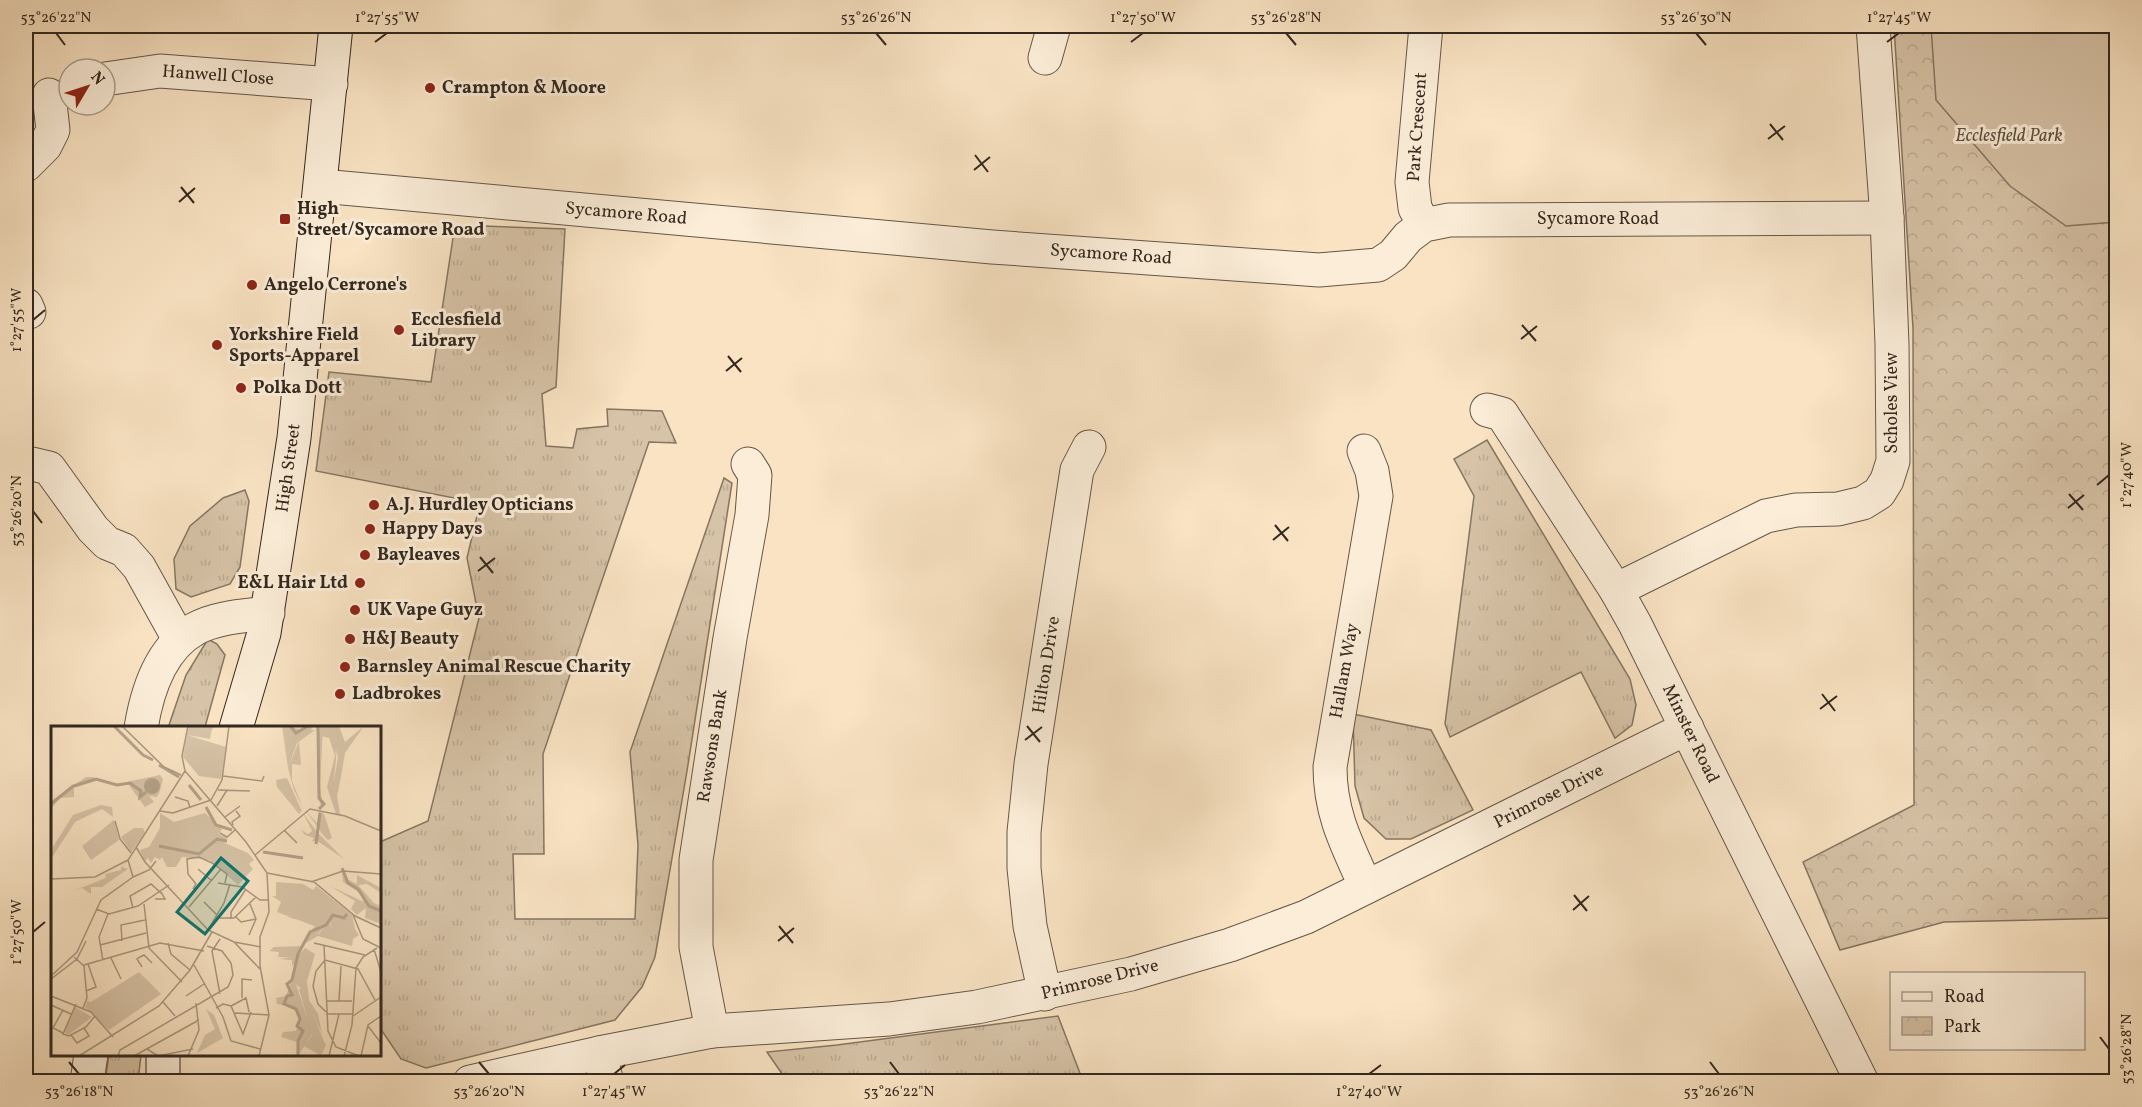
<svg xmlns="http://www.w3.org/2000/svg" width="2142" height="1107" font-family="Vollkorn,serif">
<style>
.grass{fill:url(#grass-tufts);stroke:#847663;stroke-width:1.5}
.park{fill:url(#park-crowns);stroke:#847663;stroke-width:1.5}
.pitch{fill:#d7c3a7;stroke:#847663;stroke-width:1.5}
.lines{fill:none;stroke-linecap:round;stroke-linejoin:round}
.street-casing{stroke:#645748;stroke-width:35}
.secondary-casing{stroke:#32281f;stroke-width:35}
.street{stroke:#fbedd8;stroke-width:33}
.secondary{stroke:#fbedd8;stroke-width:33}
.ticks{fill:none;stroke:#32281f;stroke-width:2}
.poi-dot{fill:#8f2418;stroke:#fbedd8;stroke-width:2}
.labels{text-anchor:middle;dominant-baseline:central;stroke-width:6;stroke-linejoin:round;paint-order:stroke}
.street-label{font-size:18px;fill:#32281f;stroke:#fbedd8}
.poi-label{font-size:18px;font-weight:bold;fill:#32281f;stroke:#fbedd8;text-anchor:start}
.park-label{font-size:18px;font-style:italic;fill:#5b4f41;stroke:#fbedd8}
.inset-river{fill:none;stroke:#b5a38b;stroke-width:3}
.inset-road{fill:none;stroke:#a99881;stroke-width:1.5}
.view{fill:#0f766e;fill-opacity:0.15;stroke:#0f766e;stroke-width:3}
.inset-edge{fill:none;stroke:#32281f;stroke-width:3}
.neatline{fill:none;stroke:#32281f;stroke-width:2}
.ticks-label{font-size:15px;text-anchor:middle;fill:#32281f}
</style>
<defs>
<pattern id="grass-tufts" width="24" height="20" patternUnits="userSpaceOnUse" patternTransform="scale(1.5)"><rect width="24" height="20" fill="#d7c3a7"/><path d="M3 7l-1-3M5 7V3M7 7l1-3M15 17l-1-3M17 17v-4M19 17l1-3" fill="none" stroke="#b9a88f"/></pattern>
<pattern id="park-crowns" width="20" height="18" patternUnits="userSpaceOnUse" patternTransform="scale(1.5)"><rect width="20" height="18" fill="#d7c3a7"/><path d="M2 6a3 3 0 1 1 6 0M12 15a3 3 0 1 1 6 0" fill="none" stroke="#b9a88f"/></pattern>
</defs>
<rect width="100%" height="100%" fill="#f9e3c3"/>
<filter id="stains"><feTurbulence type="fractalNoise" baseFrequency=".00333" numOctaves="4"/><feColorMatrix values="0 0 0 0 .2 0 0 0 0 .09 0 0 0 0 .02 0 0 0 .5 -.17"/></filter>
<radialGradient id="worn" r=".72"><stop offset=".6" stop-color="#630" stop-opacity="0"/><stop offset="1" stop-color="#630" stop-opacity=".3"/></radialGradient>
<g class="grass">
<path d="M455,225L565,229L556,387L542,394L546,446L573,448L577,429L608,426L607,409L662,411L676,443L649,442L543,754L544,854H513L515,919H635L638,845L630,752L724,478L732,483L687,771L655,957L642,987L615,1020L426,1068L401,1059L380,1028V842L428,821L479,618L467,558L480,503L316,471L329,372L431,382Z"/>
<path d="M1487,440L1630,679L1636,705L1632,725L1615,738L1581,672L1450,737L1445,724L1474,496L1454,459Z"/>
<path d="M245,490L249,501L240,567L230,584L191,597L176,589L174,559L190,526L223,498Z"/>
<path d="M208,639L217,644L225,655L205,727L168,728L186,675Z"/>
<path d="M1353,714L1431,730L1473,810L1411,839H1386L1364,818L1355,786Z"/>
<path d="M1058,1016L1083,1081L917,1082L914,1076L852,1082L787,1081L767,1052L837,1045Z"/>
<path d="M109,1055H141L138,1081H105Z"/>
</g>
<path class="park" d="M1894,26H2116V918L1944,922L1840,950L1803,862L1914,805L1913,328Z"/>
<path class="pitch" d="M1931,26H2116V222L2066,226L2010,186L1936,100Z"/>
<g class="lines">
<defs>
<g id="street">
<path d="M1045,58L1054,26"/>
<path d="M105,79L160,71L331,84"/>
<path d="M26,165L45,146L53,130L49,95"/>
<path d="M321,186L992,247L1319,270L1378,265L1393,255L1408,237L1424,225L1449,220L1887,218"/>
<path d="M1424,225L1415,208L1412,182L1426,26"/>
<path d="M26,305L29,312"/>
<path d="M1487,410L1502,414L1616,590L1635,624L1862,1082"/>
<path d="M1364,451L1372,471L1376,496L1330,767C1330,814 1347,845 1366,887"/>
<path d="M26,465L32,464L49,468L93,529L107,543L124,550L139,567L179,639"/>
<path d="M1616,590L1766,516L1796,510L1838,509L1863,503L1879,493L1887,480L1893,461L1892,344L1887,218L1873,26"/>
<path d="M141,728C147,691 161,648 195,629C217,617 245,616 268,613"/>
<path d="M1045,994L1030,926L1024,868V832L1031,764L1077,470L1089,447"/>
<path d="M712,1031L696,947V860L730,638L752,515L755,475L748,464"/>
<path d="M599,1053L607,1082"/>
<path d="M87,1082L91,1054"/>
<path d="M470,1082L599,1053L712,1031L889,1019L977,1007L1131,974L1230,945L1306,917L1687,728"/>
</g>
<g id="secondary">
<path d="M236,728L264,633L294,438L336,26"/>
<path d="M163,1082V1054"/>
</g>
</defs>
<use href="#street" class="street-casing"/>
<use href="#secondary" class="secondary-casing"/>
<use href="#street" class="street"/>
<use href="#secondary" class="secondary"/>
</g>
<path class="ticks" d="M56,33L65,45M876,33L886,45M1286,33L1296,45M1696,33L1706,45M375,42L387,33M1131,42L1143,33M1887,42L1899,33M1770,124L1783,140M1768,139L1785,126M975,155L988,172M974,170L990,157M181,187L194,203M179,202L195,188M33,320L45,310M1522,325L1536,341M1521,339L1537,326M728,356L741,372M726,371L742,358M2097,485L2109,475M2069,494L2083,510M2068,508L2084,495M33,511L42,523M1275,525L1288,541M1273,540L1289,527M480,557L493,573M478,571L495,558M1822,694L1835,711M1820,709L1837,696M1027,726L1040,742M1025,740L1042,727M1574,895L1587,911M1573,910L1589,896M779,926L793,943M33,932L45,922M778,941L794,928M2100,1037L2109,1049M69,1062L79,1074M479,1062L489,1074M890,1062L899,1074M1710,1062L1719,1074M614,1074L625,1065M1369,1074L1381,1065"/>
<g class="poi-dot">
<circle cx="430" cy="88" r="6"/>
<rect x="279" y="213" width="12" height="12" rx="3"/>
<circle cx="252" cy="285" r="6"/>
<circle cx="399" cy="330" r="6"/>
<circle cx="217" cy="345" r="6"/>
<circle cx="241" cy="388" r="6"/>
<circle cx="374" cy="505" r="6"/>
<circle cx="370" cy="529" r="6"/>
<circle cx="365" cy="555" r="6"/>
<circle cx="360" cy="583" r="6"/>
<circle cx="355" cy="610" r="6"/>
<circle cx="350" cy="639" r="6"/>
<circle cx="345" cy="667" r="6"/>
<circle cx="340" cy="694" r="6"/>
</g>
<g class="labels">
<g class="street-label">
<text transform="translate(218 76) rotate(4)">Hanwell Close</text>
<text transform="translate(1418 127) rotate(-86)">Park Crescent</text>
<text transform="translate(626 214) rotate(5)">Sycamore Road</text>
<text x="1598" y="219">Sycamore Road</text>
<text transform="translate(1111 255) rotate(4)">Sycamore Road</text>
<text transform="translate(1892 403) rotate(-90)">Scholes View</text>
<text transform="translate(289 468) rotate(-82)">High Street</text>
<text transform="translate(1047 665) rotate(-81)">Hilton Drive</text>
<text transform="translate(1345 671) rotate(-80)">Hallam Way</text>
<text transform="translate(1690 734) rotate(64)">Minster Road</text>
<text transform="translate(713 746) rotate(-81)">Rawsons Bank</text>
<text transform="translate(1549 797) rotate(-27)">Primrose Drive</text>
<text transform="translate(1100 980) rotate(-14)">Primrose Drive</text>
</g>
<g class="poi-label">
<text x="442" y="88">Crampton &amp; Moore</text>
<text x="297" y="209">High<tspan x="297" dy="21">Street/Sycamore Road</tspan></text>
<text x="264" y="285">Angelo Cerrone's</text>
<text x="411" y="320">Ecclesfield<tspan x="411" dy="21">Library</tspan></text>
<text x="229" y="335">Yorkshire Field<tspan x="229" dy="21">Sports-Apparel</tspan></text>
<text x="253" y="388">Polka Dott</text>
<text x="386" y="505">A.J. Hurdley Opticians</text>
<text x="382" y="529">Happy Days</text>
<text x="377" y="555">Bayleaves</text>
<text x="348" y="583" text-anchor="end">E&amp;L Hair Ltd</text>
<text x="367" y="610">UK Vape Guyz</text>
<text x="362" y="639">H&amp;J Beauty</text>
<text x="357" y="667">Barnsley Animal Rescue Charity</text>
<text x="352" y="694">Ladbrokes</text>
</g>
<g class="park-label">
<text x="2009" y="136">Ecclesfield Park</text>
</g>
</g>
<g transform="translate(51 726)">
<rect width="330" height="330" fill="#f9e3c3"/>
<path d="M138,0H165L161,3L159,13L136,9ZM272,0H288L294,16L313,0L294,27L289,56H283L287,30L285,23L284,30L278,12L270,10ZM248,15L250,39L241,38V55L253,84L243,64L237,42ZM236,52L251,85L248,88L226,61L225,54ZM289,179L301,189L304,203L300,206L281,203L279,195L290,190L283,186ZM254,222L264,228L256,255L248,251L244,237L241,240V234L228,233L246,231ZM242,250L256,291V307L247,320L246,316L230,311L232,306L245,305L249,291L242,281L226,278L225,272L235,270ZM24,281L41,291L17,309L13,305Z" fill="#d7c3a7"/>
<path d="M231,0L249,3L262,0L260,4H264L246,17L237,42ZM265,0H272L269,61L272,83L267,73L269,35ZM286,22L283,55L289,56L286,70L289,88H285L276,61ZM109,49L112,53L109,65L106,71L98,70L103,76L94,81L77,58H66ZM35,51H43L45,55L23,62V71L9,72L0,83V75ZM50,79L61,81L62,91L51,83L24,96L0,133V124L22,89ZM255,85L266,97L268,85L273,88L281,112L277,114L272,109ZM252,87L267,107L293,133L268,116L261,115L263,112L254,109L250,104L257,108L261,105ZM76,136L71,141L77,143L51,161H40V168L31,162L19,166L55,152L54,148L70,144V141ZM291,146L294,152L306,158V149L330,162V167L316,158L307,159L323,177L330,180V198L314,192L315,182L306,189L300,183L304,175L279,160L313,176L309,167L292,156ZM283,186L290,190L287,194L278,195L267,208L259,206L273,190L277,193ZM244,237L248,238V251L256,255L258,274L267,288L271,308L251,263L242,256ZM262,308L267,320L271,312L275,319L270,330L253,320Z" fill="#d7c3a7"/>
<path d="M63,94L68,114L40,134L31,120ZM83,102H92L94,107L80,126L70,111Z" fill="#d7c3a7"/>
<path d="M136,9L175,21L170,53L148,50L132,31ZM109,87L123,96L154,87L171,103L168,108L176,112L174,117L197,127L203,134L198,138L202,143L187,159L158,134L131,131L125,141H116L111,131L109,134L104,131L100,137L97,132L94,135L89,124L98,121L109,102ZM225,156L252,158L262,164L265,160L289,179L277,193L273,191L266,201L226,186L230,176L221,170H225ZM278,195L281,203H304L308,209L302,213L301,220L267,210L253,218L259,206L268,208ZM88,246L110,268L58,304L34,281L36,275L40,276ZM252,262L272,313L267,322L261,308L247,330V320L256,307L252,301L256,291L248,263ZM155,283L163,289L172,312L146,327L154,309L164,303Z" fill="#d7c3a7"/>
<path d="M252,220L245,232L227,231L228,226L218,225L223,221Z" fill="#d7c3a7"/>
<path d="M152 40a8 8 0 1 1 16 0a8 8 0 1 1-16 0ZM160 130a9 9 0 1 1 18 0a9 9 0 1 1-18 0ZM264,165L275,178L278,174L287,181L278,193L269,186L273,181L269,179L265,184L255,178ZM234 183a10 10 0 1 1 20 0a10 10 0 1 1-20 0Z" fill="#d7c3a7"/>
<path d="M93 60a8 8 0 1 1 16 0a8 8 0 1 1-16 0Z" fill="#b5a38b"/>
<path class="inset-river" d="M63,0L92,29L102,34M239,0L245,7L257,0M267,0L268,72L273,78L268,83M108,39L128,51M138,59L150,74M0,78L22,60L45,53L66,59L79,57L90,65L89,71L95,66M155,81L165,99L181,104M265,118L269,87M108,120L148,128L166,113L176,115M212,126L252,132M291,142L297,157L307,163L318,180L330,185M247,330V315L252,305L246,300L249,293L245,283L233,278L236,270L241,269L236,258L241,254L247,228L259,206L275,199L282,189L293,192L296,188"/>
<path class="inset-road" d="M71,0L113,41L130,49M137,0L131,30L134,45L195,116L216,147L218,186L209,211V240L218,289L208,330M172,50L211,55L213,50M167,64L199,65M124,71L137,75L139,82M160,74L171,54L178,0M166,80L176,64M109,85L122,87L160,74M174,91L189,80M64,95L69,113L80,127M182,99L181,96L189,90L185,85M233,104L246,117M169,107L176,111L184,104M85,121L94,136L157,204L183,216L210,221M204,129L259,83L294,90L330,105M147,143L161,155M216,147L263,156L304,190L330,202M82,151L98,144L105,135M0,153L44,151L77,134M260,156L292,145L330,148M167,157L191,161L209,174H218M142,163L145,158L137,148L136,133L148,131L161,137L176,148L174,157M104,173H114L110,166M153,176L166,189M93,178L98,222L131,256M138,181L170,143M82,182L79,170L100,158L110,167M45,183L58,188L87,180L118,159M302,189L312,213L330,222M185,191L190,196L205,193M165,192H183L205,171M180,193V186L195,163M157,204L173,177L179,158M198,209L205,193L199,178M169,213L161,225L169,268M71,215L70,199L94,194M183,216L210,244M117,217L120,228L139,244M263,217L314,229M49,219L95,207M273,219L277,305L285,321L308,330M323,223L330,246M23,231L33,240L36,272L32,282M60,232L70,253M52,235L48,211L57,188M33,239L109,217L153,225M143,239L172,291L180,315L209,323M91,241L86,233L89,231L93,229L101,237M0,250L26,226L50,174L82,151L77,134L134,45M0,253L26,233L35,215M35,265L45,261L37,238M0,270L40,286L62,311M135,270L153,258M191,272V253L201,254M275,275H301M288,275L290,240M112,276L124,290M25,278L12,308L18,310L35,301L44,290M0,279L20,288M180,280L195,272L198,286M165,282L172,278L180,280L192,308L200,286M12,284L2,302L12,307M275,286L267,278L262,260L265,245L274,234L307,243L324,274M184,287L218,289M275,288H302M302,290L330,271M317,300L330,317M20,309L26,317L38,310L33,302M96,323L107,330L142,323M28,330L108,280L139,244L161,206M67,330L69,324L177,261L182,249L180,237L171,225L156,220M83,330L148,294M137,330L148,304L145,277M278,330L288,288M293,330L301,299L305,242L312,231L326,222M310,330L317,299L330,290"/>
<path class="view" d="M170,132L197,155L154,208L126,186Z"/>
<rect width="330" height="330" class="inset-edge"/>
</g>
<rect width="2142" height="1107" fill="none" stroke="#f9e3c3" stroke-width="66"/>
<rect x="1890" y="972" width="195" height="78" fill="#fbedd8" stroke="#ab9e8e" stroke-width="1.5"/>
<rect x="1902" y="992" width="30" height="9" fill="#fbedd8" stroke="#ab9e8e" stroke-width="1.5"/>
<text x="1944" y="1002" font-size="18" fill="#32281f">Road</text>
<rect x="1902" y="1017" width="30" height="18" fill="url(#park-crowns)" stroke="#ab9e8e" stroke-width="1.5"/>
<text x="1944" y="1032" font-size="18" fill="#32281f">Park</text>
<g transform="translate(87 87) rotate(51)"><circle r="28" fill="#fbedd8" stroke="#ab9e8e" stroke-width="1.5"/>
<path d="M0-4.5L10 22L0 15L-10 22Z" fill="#8f2418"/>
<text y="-9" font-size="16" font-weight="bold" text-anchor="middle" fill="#32281f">N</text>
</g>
<rect x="33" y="33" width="2076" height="1041" class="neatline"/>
<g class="ticks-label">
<text x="56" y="22">53°26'22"N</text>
<text x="387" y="22">1°27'55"W</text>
<text x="876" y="22">53°26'26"N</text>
<text x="1143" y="22">1°27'50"W</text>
<text x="1286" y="22">53°26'28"N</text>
<text x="1696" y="22">53°26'30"N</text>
<text x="1899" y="22">1°27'45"W</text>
<text transform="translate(16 320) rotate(-90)" y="5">1°27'55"W</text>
<text transform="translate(2126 475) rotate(-90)" y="5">1°27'40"W</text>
<text transform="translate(16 511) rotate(-90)" y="5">53°26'20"N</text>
<text transform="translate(16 932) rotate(-90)" y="5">1°27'50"W</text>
<text transform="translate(2126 1049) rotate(-90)" y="5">53°26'28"N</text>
<text x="79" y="1096">53°26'18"N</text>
<text x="489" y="1096">53°26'20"N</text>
<text x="614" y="1096">1°27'45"W</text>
<text x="899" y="1096">53°26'22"N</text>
<text x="1369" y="1096">1°27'40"W</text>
<text x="1719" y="1096">53°26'26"N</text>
</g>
<rect width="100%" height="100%" filter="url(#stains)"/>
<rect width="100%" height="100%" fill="url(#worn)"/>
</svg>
